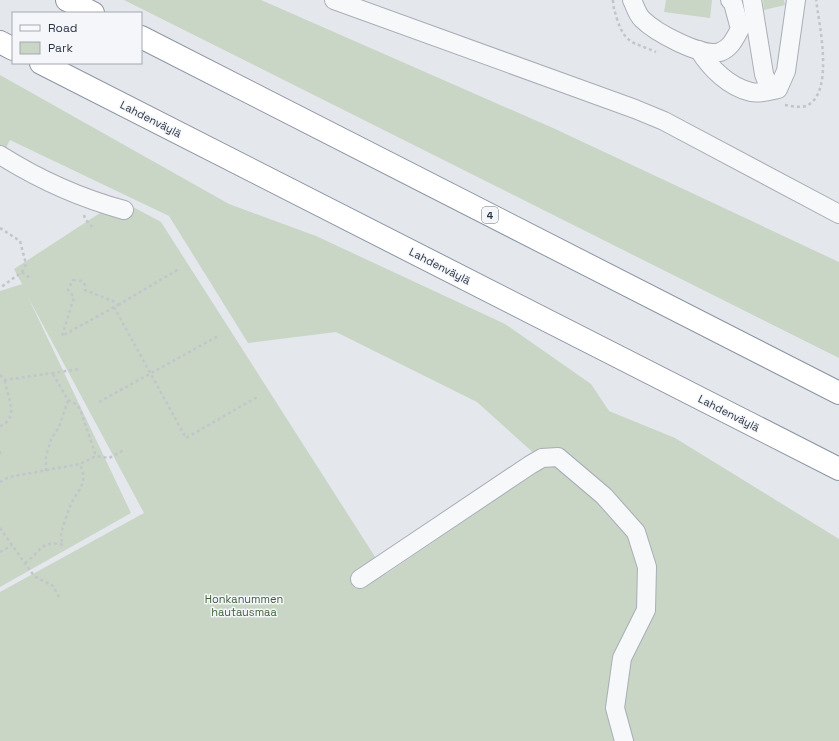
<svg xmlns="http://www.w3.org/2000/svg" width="839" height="741" font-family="'Space Grotesk',sans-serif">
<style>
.green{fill:#c9d6c5}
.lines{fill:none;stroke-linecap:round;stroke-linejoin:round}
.minor-casing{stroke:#a9aeb7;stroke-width:20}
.highway-casing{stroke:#8b94a3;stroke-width:24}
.path{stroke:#c2c5cb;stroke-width:2.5;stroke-dasharray:3 3;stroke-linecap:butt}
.minor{stroke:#f7f8fa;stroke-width:18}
.highway{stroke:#fff;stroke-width:22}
.labels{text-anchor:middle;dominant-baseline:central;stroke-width:3;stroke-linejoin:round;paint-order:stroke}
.shield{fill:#f4f6f9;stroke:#676e7b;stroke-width:1}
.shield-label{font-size:10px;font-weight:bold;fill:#2b3445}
.street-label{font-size:11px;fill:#2b3445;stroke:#f4f6f9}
.park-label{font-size:11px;fill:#3f6138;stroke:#f4f6f9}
</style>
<rect width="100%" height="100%" fill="#e4e7ec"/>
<g class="green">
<path d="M124,0H261L553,128L839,262V358Z"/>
<path d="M666,0H712L710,18L664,12Z"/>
<path d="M763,0H784L785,5L764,10Z"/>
<path d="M0,75L229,204L316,236L505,324L591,384L609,411L675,438L839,539V741H0V592L144,513L28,297L131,513L0,587V291L22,284L14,269L120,200L161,222L386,574L547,465L477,402L336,332L248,343L169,216L10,140L0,160Z"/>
</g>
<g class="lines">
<defs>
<g id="minor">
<path d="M334,0L635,109L664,121L839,214"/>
<path d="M632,0C635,6 637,14 642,19C655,32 702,58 720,52C731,48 735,38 740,29L733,3L730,0"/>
<path d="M752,0L764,74L770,90"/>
<path d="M699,50C710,68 729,87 751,92C760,94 769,91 778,89L786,71L796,0"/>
<path d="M0,155C38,179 80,198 124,210"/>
<path d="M360,579L530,465L542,458L558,457L604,496L636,532L647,567L646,610L622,658L615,708L624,741"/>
</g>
<g id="highway">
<path d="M67,0L93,13"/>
<path d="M141,37L839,393"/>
<path d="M0,42L13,49"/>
<path d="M41,63L839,469"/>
</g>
</defs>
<use href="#minor" class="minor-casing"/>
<use href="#highway" class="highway-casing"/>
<g class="path">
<path d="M613,0C613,7 615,12 617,19C625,44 633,42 656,52"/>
<path d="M785,105C792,106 800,108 806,106C835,94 819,23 816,0"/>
<path d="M84,215L85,219L93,228"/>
<path d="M0,228L20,241L26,264L22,272L0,288"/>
<path d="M22,272L30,278"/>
<path d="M73,280L82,281L85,285V290L115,302L118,305L62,336L74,297L68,290Z"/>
<path d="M118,305L179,269"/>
<path d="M114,307L186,438L257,397"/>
<path d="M53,374L68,400L76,404L80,409L96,456"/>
<path d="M0,375L5,380L80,369"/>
<path d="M99,402L220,335"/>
<path d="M0,426C21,418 6,395 5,380"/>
<path d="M0,451V454"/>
<path d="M46,471V457L51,439L59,427L68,400"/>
<path d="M0,482L9,477L80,464L96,456L109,458L124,450"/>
<path d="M0,528L34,576L53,586L60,599"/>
<path d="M0,552L12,545"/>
<path d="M25,563C40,553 41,539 63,545C62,542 61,538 61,536C61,531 70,505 73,500C82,485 87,482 80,464"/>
</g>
<use href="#minor" class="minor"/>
<use href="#highway" class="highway"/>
</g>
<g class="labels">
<rect class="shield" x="482" y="207" width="16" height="16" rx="3"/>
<g class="shield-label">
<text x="490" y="215">4</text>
</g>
<g class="street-label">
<text transform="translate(151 119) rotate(27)">Lahdenväylä</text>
<text transform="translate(440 266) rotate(27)">Lahdenväylä</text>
<text transform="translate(729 413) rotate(27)">Lahdenväylä</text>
</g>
<g class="park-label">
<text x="244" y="599">Honkanummen<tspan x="244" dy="13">hautausmaa</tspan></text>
</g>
</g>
<rect x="12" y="12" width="130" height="52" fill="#f4f6f9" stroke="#a4a8b1"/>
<rect x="20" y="25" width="20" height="6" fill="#f7f8fa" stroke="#a4a8b1"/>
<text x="48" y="32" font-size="12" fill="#2b3445">Road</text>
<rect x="20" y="42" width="20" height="12" fill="#c9d6c5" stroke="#a4a8b1"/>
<text x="48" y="52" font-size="12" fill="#2b3445">Park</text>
</svg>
